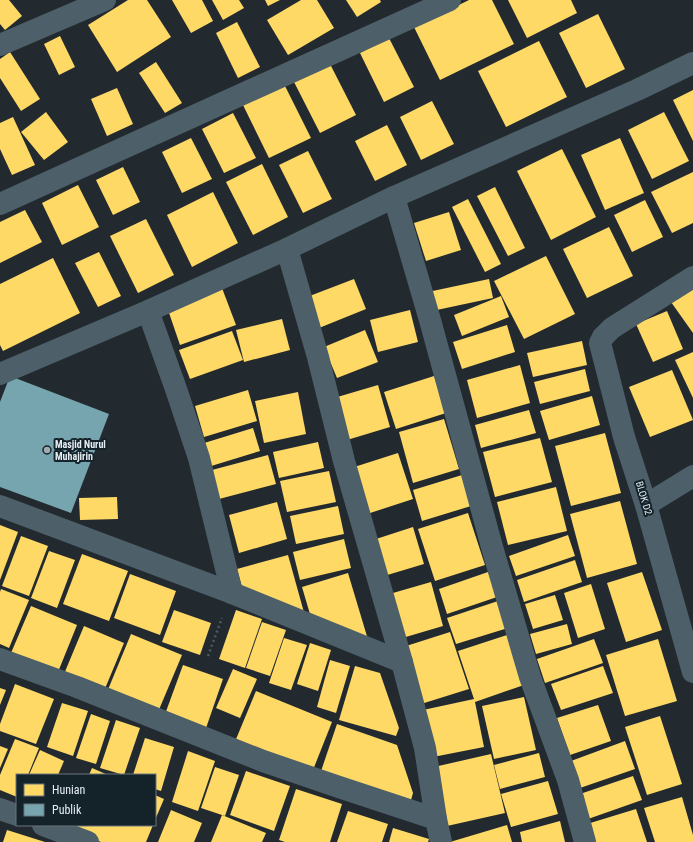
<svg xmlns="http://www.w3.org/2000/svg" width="693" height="842" font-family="'Roboto Condensed',sans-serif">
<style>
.homes{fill:#ffd966}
.public{fill:#76a5af}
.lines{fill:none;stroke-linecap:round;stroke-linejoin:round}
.path{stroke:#4e5a63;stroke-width:2.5;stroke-dasharray:2 3;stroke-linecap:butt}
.street{stroke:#4d606a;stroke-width:22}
.poi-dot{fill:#a2a9af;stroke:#14222a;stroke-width:1.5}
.labels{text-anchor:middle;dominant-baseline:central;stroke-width:4;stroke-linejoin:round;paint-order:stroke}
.poi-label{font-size:10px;font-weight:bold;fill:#e6eef4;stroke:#14222a;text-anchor:start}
.street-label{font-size:10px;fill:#e6eef4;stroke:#14222a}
</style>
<rect width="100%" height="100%" fill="#232a2f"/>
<g class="homes">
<path d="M0,0H9L22,16L5,30L0,24Z"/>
<path d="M128,0H147L171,37L117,72L88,25Z"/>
<path d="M172,0H202L213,21L191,33Z"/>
<path d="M212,0H239L244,8L223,20Z"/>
<path d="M265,0H280L268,6Z"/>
<path d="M301,0H317L334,28L288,55L267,20Z"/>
<path d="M346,0H380L381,2L357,17Z"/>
<path d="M469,0H492L514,44L440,80L414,27Z"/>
<path d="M508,0H571L577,13L527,38Z"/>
<path d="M598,14L625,69L586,88L559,33Z"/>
<path d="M237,22L260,67L238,78L216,33Z"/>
<path d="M60,36L75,67L59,75L44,44Z"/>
<path d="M389,38L414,87L384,102L360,53Z"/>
<path d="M539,41L567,97L506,127L478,71Z"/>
<path d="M10,52L40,99L21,111L0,78V59Z"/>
<path d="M156,62L182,103L165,113L139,73Z"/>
<path d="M329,62L356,115L320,133L293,80Z"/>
<path d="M284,84L311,138L269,158L243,105Z"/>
<path d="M117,88L133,124L107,136L91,99Z"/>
<path d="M693,90V141L673,100Z"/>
<path d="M432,101L454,144L421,160L400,117Z"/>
<path d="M46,112L68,142L44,160L21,132Z"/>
<path d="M664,112L689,161L652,179L628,130Z"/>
<path d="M233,113L256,158L224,173L202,129Z"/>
<path d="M13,117L35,165L12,175L0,149V123Z"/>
<path d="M387,125L407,165L375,181L355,141Z"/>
<path d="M191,138L212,179L182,193L162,152Z"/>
<path d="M620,138L644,193L605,210L581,155Z"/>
<path d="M562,149L596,217L551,240L517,171Z"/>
<path d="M308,151L332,199L303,213L279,165Z"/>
<path d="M262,164L288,217L253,235L226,182Z"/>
<path d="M123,167L140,202L113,215L96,180Z"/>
<path d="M693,172V223L672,233L651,192Z"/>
<path d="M78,185L99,227L62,245L42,203Z"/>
<path d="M495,187L525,248L508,256L477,196Z"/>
<path d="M213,192L238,243L192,267L167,215Z"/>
<path d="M468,199L501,264L485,272L452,207Z"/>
<path d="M645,200L663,237L632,252L614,215Z"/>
<path d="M25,210L42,242L0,263V222Z"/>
<path d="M449,212L461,250L426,261L414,223Z"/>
<path d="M146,219L174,275L138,293L110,236Z"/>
<path d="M609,227L633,276L587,298L563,249Z"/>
<path d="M99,252L121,296L98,307L75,263Z"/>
<path d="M546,256L575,314L524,339L494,281Z"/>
<path d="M53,258L80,313L3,351L0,345V284Z"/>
<path d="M354,279L366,309L319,328L307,297Z"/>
<path d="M489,279L493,298L432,311L428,292Z"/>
<path d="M693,286V333L671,302Z"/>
<path d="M222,288L236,325L180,345L167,307Z"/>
<path d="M501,296L509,317L462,336L454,315Z"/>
<path d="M410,310L418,342L378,352L370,320Z"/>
<path d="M667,311L683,349L653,362L636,324Z"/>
<path d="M282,319L290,350L244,362L236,330Z"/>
<path d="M507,325L515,352L462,369L453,342Z"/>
<path d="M365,330L378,362L337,378L324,347Z"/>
<path d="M232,331L243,360L190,379L179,350Z"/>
<path d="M582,341L587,365L533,377L527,353Z"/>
<path d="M693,352V398L675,360Z"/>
<path d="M520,365L530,403L477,418L467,380Z"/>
<path d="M585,369L590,391L540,404L534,382Z"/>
<path d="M672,370L693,420L650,437L629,387Z"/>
<path d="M434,376L446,413L396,429L384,392Z"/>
<path d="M378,385L390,427L347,440L334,398Z"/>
<path d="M248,390L257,421L204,437L195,406Z"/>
<path d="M298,392L306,434L264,443L255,401Z"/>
<path d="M592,396L600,425L549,440L540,411Z"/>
<path d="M529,410L536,433L481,448L475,425Z"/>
<path d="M444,419L459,469L413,483L399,432Z"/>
<path d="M253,428L260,451L208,467L201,444Z"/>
<path d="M605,433L621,493L571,506L555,446Z"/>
<path d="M540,438L552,482L495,497L483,452Z"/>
<path d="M318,442L324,468L279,478L273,452Z"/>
<path d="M398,453L413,499L364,515L348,469Z"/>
<path d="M268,455L276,484L219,499L212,470Z"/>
<path d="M329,471L336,502L287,512L280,481Z"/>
<path d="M462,475L471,506L422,521L413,490Z"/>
<path d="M556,487L567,531L508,545L497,502Z"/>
<path d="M117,497L118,519L80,520L79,498Z"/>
<path d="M620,501L637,564L587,578L570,514Z"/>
<path d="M277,502L287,539L239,553L229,515Z"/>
<path d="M338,506L344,534L296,544L290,516Z"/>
<path d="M468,513L485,565L435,581L418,529Z"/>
<path d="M0,525L18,532L0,580Z"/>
<path d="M413,527L424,564L384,576L373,540Z"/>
<path d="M568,535L575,556L516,576L509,556Z"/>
<path d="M21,536L48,546L29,596L2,586Z"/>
<path d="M344,539L351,568L300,580L293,552Z"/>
<path d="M49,551L75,560L57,608L31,598Z"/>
<path d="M82,554L128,571L109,621L63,604Z"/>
<path d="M288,555L305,616L244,594L237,569Z"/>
<path d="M575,560L582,582L524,602L517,580Z"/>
<path d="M488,572L497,597L447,614L439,589Z"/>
<path d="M642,572L662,630L626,642L607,583Z"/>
<path d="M348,573L369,643L312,621L302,587Z"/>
<path d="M130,574L176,591L160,635L114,618Z"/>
<path d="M431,582L443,626L399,639L386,595Z"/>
<path d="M591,584L605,629L578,638L564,593Z"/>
<path d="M1,589L29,600L9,648L0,644V592Z"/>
<path d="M555,595L563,620L533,629L525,604Z"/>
<path d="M498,601L508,628L456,644L447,618Z"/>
<path d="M31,606L77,625L58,672L11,653Z"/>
<path d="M174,610L211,623L200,655L162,642Z"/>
<path d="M236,610L262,619L245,668L219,659Z"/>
<path d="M262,622L286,630L270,676L246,668Z"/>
<path d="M567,624L572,644L536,654L530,634Z"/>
<path d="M84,626L124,643L104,691L64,674Z"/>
<path d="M450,632L469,689L421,704L403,647Z"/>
<path d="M131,634L182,655L158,712L107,692Z"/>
<path d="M507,635L524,685L475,702L484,747L433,757L423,710L474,699L458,651Z"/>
<path d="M284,638L307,645L291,690L269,683Z"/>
<path d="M594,639L603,663L545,683L537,659Z"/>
<path d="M658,639L677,701L625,716L606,655Z"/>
<path d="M310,643L331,650L318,691L297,684Z"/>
<path d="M330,660L350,666L336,713L317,707Z"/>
<path d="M183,665L223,679L205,731L164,717Z"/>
<path d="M355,666L380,673L399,728L396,736L339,720Z"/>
<path d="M603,666L613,693L561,710L551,684Z"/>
<path d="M233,669L257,679L240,718L216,708Z"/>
<path d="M15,684L54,699L36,744L0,731V724Z"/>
<path d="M0,688L6,690L0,705Z"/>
<path d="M256,691L332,722L311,775L234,744Z"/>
<path d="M524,697L536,750L494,759L482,706Z"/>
<path d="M62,703L88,711L73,756L47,747Z"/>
<path d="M598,705L611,741L570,755L557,718Z"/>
<path d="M91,714L110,721L96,764L76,758Z"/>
<path d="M660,716L682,784L647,795L625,727Z"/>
<path d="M116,720L140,728L124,775L100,768Z"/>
<path d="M337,724L397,745L413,793L409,807L319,777Z"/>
<path d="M145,738L174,747L161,791L155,789V775H133Z"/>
<path d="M15,739L39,748L28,775H17V797L0,790V775Z"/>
<path d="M625,741L635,769L580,788L571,761Z"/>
<path d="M0,746L8,749L0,768Z"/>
<path d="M40,750L64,761L58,775H29Z"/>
<path d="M188,751L215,761L198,811L172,802Z"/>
<path d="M539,753L545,777L500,789L494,765Z"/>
<path d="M491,754L505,813L447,826L434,767Z"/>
<path d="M215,767L239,775L225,816L201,808Z"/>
<path d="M92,768L108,775H89Z"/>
<path d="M246,771L290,786L274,831L230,815Z"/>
<path d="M633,776L642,800L588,819L580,794Z"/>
<path d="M548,781L558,814L511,827L501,794Z"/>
<path d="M296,789L342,804L330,842H285L279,840Z"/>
<path d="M155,795L164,799L155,820Z"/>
<path d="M682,797L693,835V842H655L644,808Z"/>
<path d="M636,809L647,842H593L587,824Z"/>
<path d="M171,810L202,823L194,842H158Z"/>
<path d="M348,811L388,824L382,842H337Z"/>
<path d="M222,815L266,833L262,842H211Z"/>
<path d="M560,821L565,842H522L520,832Z"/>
<path d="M67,825H153L146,842H101L66,827Z"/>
<path d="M507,825L512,842H450Z"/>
<path d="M393,828L429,839L428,842H389Z"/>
<path d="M7,830L45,842H3Z"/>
</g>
<path class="public" d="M10,376L109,414L71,513L0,487V402Z"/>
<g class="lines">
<path class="path" d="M208,656L222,618"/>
<g class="street">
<path d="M0,45L105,0"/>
<path d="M394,197L430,320L492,547L530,677L568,780L585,842"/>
<path d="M0,204L450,0"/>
<path d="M693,277L612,328L603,337L600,343L624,437L646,505L693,672"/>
<path d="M0,374L148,311"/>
<path d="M646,505L693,476"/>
<path d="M0,506L232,593L402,662"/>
<path d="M232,593L199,458L176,389L148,311L287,249"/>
<path d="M0,659L77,687L263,761L339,787L436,819L441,842"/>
<path d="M0,809L17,815"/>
<path d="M436,819L425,748L402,662L344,461L318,357L287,249L394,197L637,90L693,63"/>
<path d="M43,825L88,842"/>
</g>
</g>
<circle class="poi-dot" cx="47" cy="450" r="4"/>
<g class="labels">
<g class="poi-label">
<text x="55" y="444">Masjid Nurul<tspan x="55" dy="12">Muhajirin</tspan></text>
</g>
<g class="street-label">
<text transform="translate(644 498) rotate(73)">BLOK D2</text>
</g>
</g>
<rect x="16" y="774" width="140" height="52" fill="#14222a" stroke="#68747b"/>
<rect x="24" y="784" width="20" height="12" fill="#ffd966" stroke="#68747b"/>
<text x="52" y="794" font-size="12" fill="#e6eef4">Hunian</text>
<rect x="24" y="804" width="20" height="12" fill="#76a5af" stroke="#68747b"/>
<text x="52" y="814" font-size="12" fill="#e6eef4">Publik</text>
</svg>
